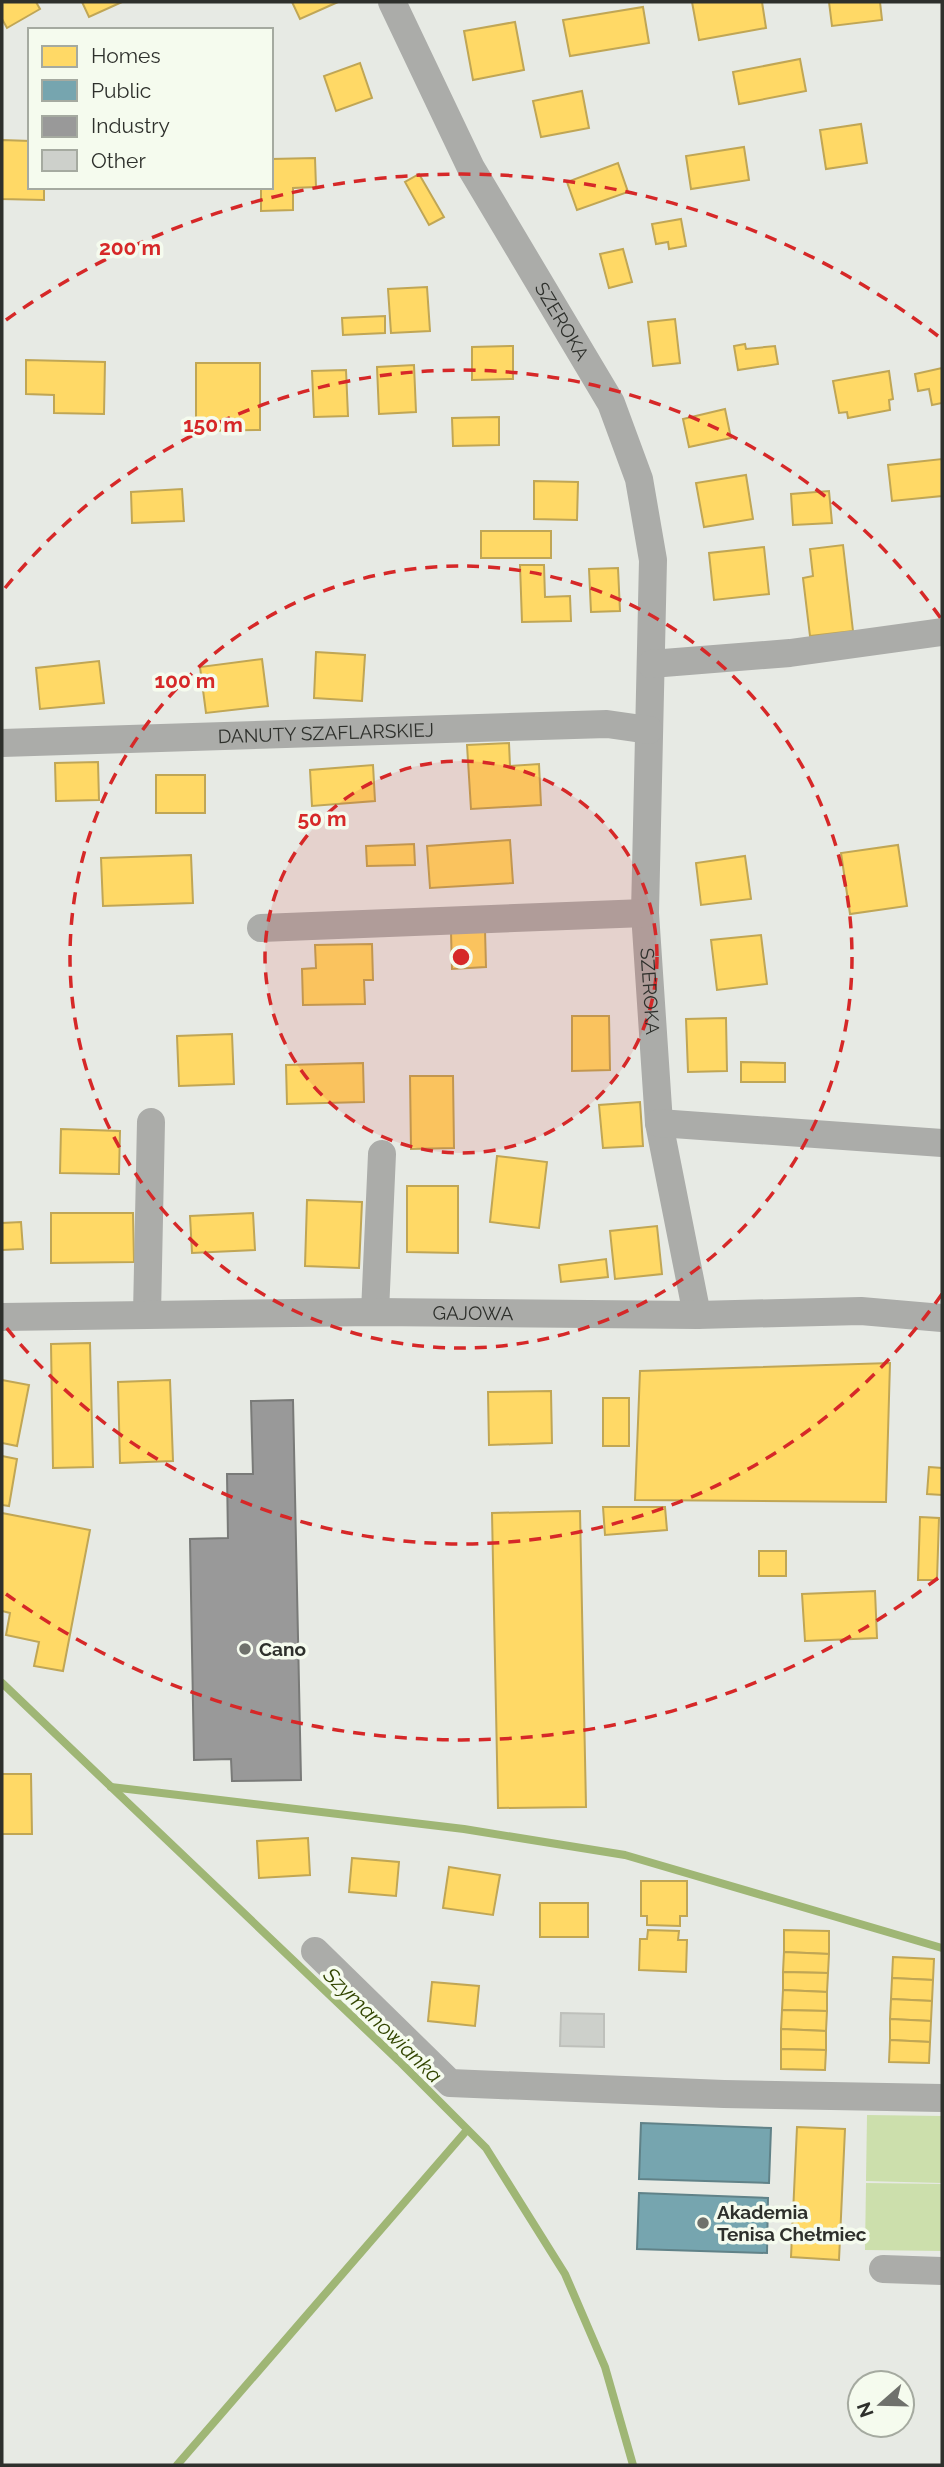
<svg xmlns="http://www.w3.org/2000/svg" width="944" height="2467" font-family="Raleway,sans-serif">
<style>
.green{fill:#ccdfac}
.homes{fill:#ffd966;stroke:#c0a655;stroke-width:2}
.public{fill:#76a5af;stroke:#608288;stroke-width:2}
.industry{fill:#999;stroke:#797a78;stroke-width:2}
.lines{fill:none;stroke-linecap:round;stroke-linejoin:round}
.stream{stroke:#9fb675;stroke-width:8}
.building{fill:#cdd0cb;stroke:#bec0bb;stroke-width:2}
.minor{stroke:#abaca9;stroke-width:28}
.ring{fill:none;stroke:#d62828;stroke-width:3.5;stroke-dasharray:12 9}
.poi-dot{fill:#6f716c;stroke:#f5fbee;stroke-width:2.5}
.labels{text-anchor:middle;dominant-baseline:central;stroke-width:7;stroke-linejoin:round;paint-order:stroke}
.street-label{font-size:19px;fill:#2e302c;stroke:#f5fbee}
.poi-label{font-size:19px;font-weight:bold;fill:#2e302c;stroke:#f5fbee;text-anchor:start}
.water-label{font-size:21px;font-style:italic;fill:#324500;stroke:#f5fbee}
.centre{fill:#d62828;stroke:#f5fbee;stroke-width:3.5}
.ring-label{font-size:21px;text-anchor:middle;font-weight:bold;fill:#d62828;stroke:#f5fbee;stroke-width:7;stroke-linejoin:round;paint-order:stroke}
</style>
<rect width="100%" height="100%" fill="#e7eae4"/>
<g class="green">
<path d="M867,2115L942,2116V2183L866,2181Z"/>
<path d="M866,2183L942,2184V2251L865,2250Z"/>
</g>
<g class="homes">
<path d="M2,2H36L40,9L7,28L2,19Z"/>
<path d="M82,2H122L89,17Z"/>
<path d="M292,2H338L300,19Z"/>
<path d="M692,2H762L766,28L699,40Z"/>
<path d="M829,2H880L882,20L832,26Z"/>
<path d="M643,7L649,43L570,56L563,20Z"/>
<path d="M515,22L524,70L473,80L464,31Z"/>
<path d="M800,59L806,91L739,104L733,72Z"/>
<path d="M360,63L372,98L336,111L324,76Z"/>
<path d="M582,91L589,128L541,137L533,101Z"/>
<path d="M861,124L867,163L826,169L820,130Z"/>
<path d="M2,140L30,141V187H44V200L2,199Z"/>
<path d="M744,147L749,180L691,189L686,156Z"/>
<path d="M315,158L316,187L293,188V210L261,211V187H271V159Z"/>
<path d="M618,163L628,192L577,210L567,182Z"/>
<path d="M419,174L444,217L429,225L405,182Z"/>
<path d="M681,219L686,246L669,249L668,242L656,244L652,224Z"/>
<path d="M623,249L632,282L609,288L600,254Z"/>
<path d="M427,287L430,331L391,333L388,289Z"/>
<path d="M385,316V333L343,335L342,318Z"/>
<path d="M675,319L680,363L653,366L648,322Z"/>
<path d="M745,344L746,349L775,346L778,364L738,370L734,346Z"/>
<path d="M513,346V379L472,380V347Z"/>
<path d="M26,360L105,362L104,414L54,413V395L26,394Z"/>
<path d="M196,363H260V430L196,431Z"/>
<path d="M414,365L416,412L379,414L377,367Z"/>
<path d="M942,368V403L932,405L929,389L918,391L915,374Z"/>
<path d="M346,370L348,416L314,417L312,371Z"/>
<path d="M889,371L893,399L889,400L890,410L848,418L847,412L839,413L833,381Z"/>
<path d="M725,409L731,438L689,447L683,419Z"/>
<path d="M499,417V445L453,446L452,418Z"/>
<path d="M942,459V496L892,501L888,465Z"/>
<path d="M746,475L753,519L704,527L696,483Z"/>
<path d="M534,481L578,482L577,520L534,519Z"/>
<path d="M182,489L184,521L132,523L131,492Z"/>
<path d="M829,491L832,523L793,525L791,494Z"/>
<rect x="481" y="531" width="70" height="27"/>
<path d="M843,545L853,631L810,636L803,578L813,576L810,549Z"/>
<path d="M764,547L769,594L714,600L709,553Z"/>
<path d="M520,565H544L545,597L570,596L571,621L522,622Z"/>
<path d="M618,568L620,611L591,612L589,569Z"/>
<path d="M316,652L365,655L362,701L314,698Z"/>
<path d="M262,659L268,706L206,713L200,667Z"/>
<path d="M99,661L104,703L40,709L36,668Z"/>
<path d="M509,743L510,766L539,764L541,805L471,809L467,745Z"/>
<path d="M98,762L99,800L56,801L55,763Z"/>
<path d="M373,765L375,801L312,806L310,770Z"/>
<rect x="156" y="775" width="49" height="38"/>
<path d="M510,840L513,883L430,888L427,846Z"/>
<path d="M414,844L415,865L367,866L366,846Z"/>
<path d="M898,845L907,906L850,914L841,853Z"/>
<path d="M191,855L193,903L103,906L101,858Z"/>
<path d="M745,856L751,899L701,905L696,863Z"/>
<path d="M485,930L486,967L452,969L451,932Z"/>
<path d="M761,935L767,984L717,990L711,940Z"/>
<path d="M372,944L373,980H364L365,1004L303,1005L302,969L316,968L315,945Z"/>
<path d="M572,1016H609L610,1070L572,1071Z"/>
<path d="M726,1018L727,1071L688,1072L686,1019Z"/>
<path d="M232,1034L234,1084L179,1086L177,1036Z"/>
<path d="M741,1062L785,1063V1082H741Z"/>
<path d="M363,1063L364,1102L287,1104L286,1065Z"/>
<path d="M410,1076H453L454,1148L411,1149Z"/>
<path d="M640,1102L643,1146L603,1148L599,1105Z"/>
<path d="M61,1129L120,1131L119,1174L60,1173Z"/>
<path d="M497,1156L547,1162L539,1228L490,1222Z"/>
<path d="M407,1186H458V1253L407,1252Z"/>
<path d="M307,1200L362,1202L359,1268L305,1266Z"/>
<path d="M51,1213H133L134,1262L51,1263Z"/>
<path d="M253,1213L255,1250L192,1253L190,1216Z"/>
<path d="M21,1222L23,1249L2,1250V1223Z"/>
<path d="M657,1226L662,1274L615,1279L610,1231Z"/>
<path d="M606,1259L608,1277L561,1282L559,1265Z"/>
<path d="M90,1343L93,1467L53,1468L51,1344Z"/>
<path d="M890,1363L886,1502L635,1500L640,1371Z"/>
<path d="M2,1380L29,1385L17,1446L2,1443Z"/>
<path d="M170,1380L173,1461L120,1463L118,1382Z"/>
<path d="M551,1391L552,1443L489,1445L488,1392Z"/>
<rect x="603" y="1398" width="26" height="48"/>
<path d="M2,1456L17,1459L9,1506L2,1505Z"/>
<path d="M929,1467L942,1468V1495L927,1494Z"/>
<path d="M603,1507H665L667,1530L605,1535Z"/>
<path d="M580,1511L586,1807L498,1808L492,1513Z"/>
<path d="M2,1513L90,1530L63,1671L34,1666L39,1642L6,1635L10,1613L2,1611Z"/>
<path d="M920,1517L939,1518L937,1580H918Z"/>
<rect x="759" y="1551" width="27" height="25"/>
<path d="M875,1591L877,1638L805,1641L802,1594Z"/>
<path d="M2,1774H31L32,1834H2Z"/>
<path d="M308,1838L310,1875L259,1878L257,1841Z"/>
<path d="M352,1858L399,1862L396,1896L349,1892Z"/>
<path d="M449,1867L500,1875L493,1915L443,1908Z"/>
<path d="M641,1881H687V1916H680V1926L647,1925V1916H641Z"/>
<rect x="540" y="1903" width="48" height="34"/>
<path d="M648,1930L679,1931L678,1940H687L686,1972L639,1970L640,1939H647Z"/>
<path d="M784,1930L829,1931V1954L784,1952Z"/>
<path d="M784,1952L829,1954L828,1973L783,1972Z"/>
<path d="M893,1957L934,1959L933,1980L892,1978Z"/>
<path d="M783,1972L828,1973L827,1992L783,1990Z"/>
<path d="M892,1978L933,1980L932,2001L891,1999Z"/>
<path d="M432,1982L479,1986L475,2026L428,2021Z"/>
<path d="M783,1990L827,1992V2011L782,2010Z"/>
<path d="M891,1999L932,2001L931,2021L890,2019Z"/>
<path d="M782,2010L827,2011L826,2031L781,2029Z"/>
<path d="M890,2019L931,2021L930,2042L890,2040Z"/>
<path d="M781,2029L826,2031V2050L781,2049Z"/>
<path d="M890,2040L930,2042L929,2063L889,2062Z"/>
<path d="M781,2049L826,2050L825,2070L781,2069Z"/>
<path d="M797,2127L845,2129L839,2260L791,2257Z"/>
</g>
<g class="public">
<path d="M641,2123L771,2128L769,2183L639,2179Z"/>
<path d="M639,2193L768,2198L767,2253L637,2249Z"/>
</g>
<path class="industry" d="M293,1400L301,1780L232,1781L231,1759L194,1760L190,1539L228,1538L227,1474H253L251,1401Z"/>
<g class="lines">
<g class="stream">
<path d="M2,1683L399,2061L486,2148L565,2274L605,2367L633,2465"/>
<path d="M111,1787L464,1829L625,1855L942,1948"/>
<path d="M177,2465L467,2130"/>
</g>
</g>
<path class="building" d="M561,2013L604,2014V2047L560,2046Z"/>
<g class="lines">
<g class="minor">
<path id="s1" d="M392,2L471,168L611,403L639,479L653,560L645,913L659,1123L697,1315"/>
<path d="M651,664L790,653L942,632"/>
<path id="s2" d="M2,743L607,724L649,730"/>
<path d="M261,928L645,913"/>
<path d="M659,1123L942,1143"/>
<path d="M375,1312L382,1154"/>
<path d="M147,1314L151,1122"/>
<path id="s3" d="M2,1317L375,1312L697,1315L861,1311L942,1318"/>
<path d="M315,1951L450,2083L724,2094L942,2098"/>
<path d="M883,2269L942,2271"/>
</g>
</g>
<circle cx="461" cy="957" r="196" fill="#d62828" fill-opacity=".12"/>
<g class="ring">
<circle cx="461" cy="957" r="196"/>
<circle cx="461" cy="957" r="391"/>
<path d="M942 1294A587 587 0 0 1 5 1326M5 588A587 587 0 0 1 942 620"/>
<path d="M938 1578A783 783 0 0 1 6 1594M6 320A783 783 0 0 1 938 336"/>
</g>
<g class="poi-dot">
<circle cx="245" cy="1649" r="7"/>
<circle cx="703" cy="2223" r="7"/>
</g>
<g class="labels">
<g class="street-label">
<text stroke="none"><textPath href="#s1" startOffset="362">SZEROKA</textPath></text>
<text stroke="none"><textPath href="#s2" startOffset="324">DANUTY SZAFLARSKIEJ</textPath></text>
<text stroke="none"><textPath href="#s1" startOffset="1052">SZEROKA</textPath></text>
<text stroke="none"><textPath href="#s3" startOffset="471">GAJOWA</textPath></text>
</g>
<g class="poi-label">
<text x="259" y="1649">Cano</text>
<text x="717" y="2212">Akademia<tspan x="717" dy="22">Tenisa Chełmiec</tspan></text>
</g>
<g class="water-label">
<text transform="translate(383 2025) rotate(44)">Szymanowianka</text>
</g>
</g>
<circle cx="461" cy="957" r="10" class="centre"/>
<g class="ring-label">
<text x="130" y="255">200 m</text>
<text x="213" y="432">150 m</text>
<text x="185" y="688">100 m</text>
<text x="322" y="826">50 m</text>
</g>
<rect width="944" height="2467" fill="none" stroke="#2e302c" stroke-width="7"/>
<rect x="28" y="28" width="245" height="161" fill="#f5fbee" stroke="#a5aaa0" stroke-width="2"/>
<rect x="42" y="46" width="35" height="21" fill="#ffd966" stroke="#a5aaa0" stroke-width="2"/>
<text x="91" y="63" font-size="21" fill="#2e302c">Homes</text>
<rect x="42" y="80" width="35" height="21" fill="#76a5af" stroke="#a5aaa0" stroke-width="2"/>
<text x="91" y="98" font-size="21" fill="#2e302c">Public</text>
<rect x="42" y="116" width="35" height="21" fill="#999999" stroke="#a5aaa0" stroke-width="2"/>
<text x="91" y="133" font-size="21" fill="#2e302c">Industry</text>
<rect x="42" y="150" width="35" height="21" fill="#cdd0cb" stroke="#a5aaa0" stroke-width="2"/>
<text x="91" y="168" font-size="21" fill="#2e302c">Other</text>
<g transform="translate(881 2404) rotate(250)"><circle r="33" fill="#f5fbee" stroke="#a5aaa0" stroke-width="2"/>
<path d="M0-5L12 26L0 18L-12 26Z" fill="#6f716c"/>
<text y="-10" font-size="19" font-weight="bold" text-anchor="middle" fill="#2e302c">N</text>
</g>
</svg>
